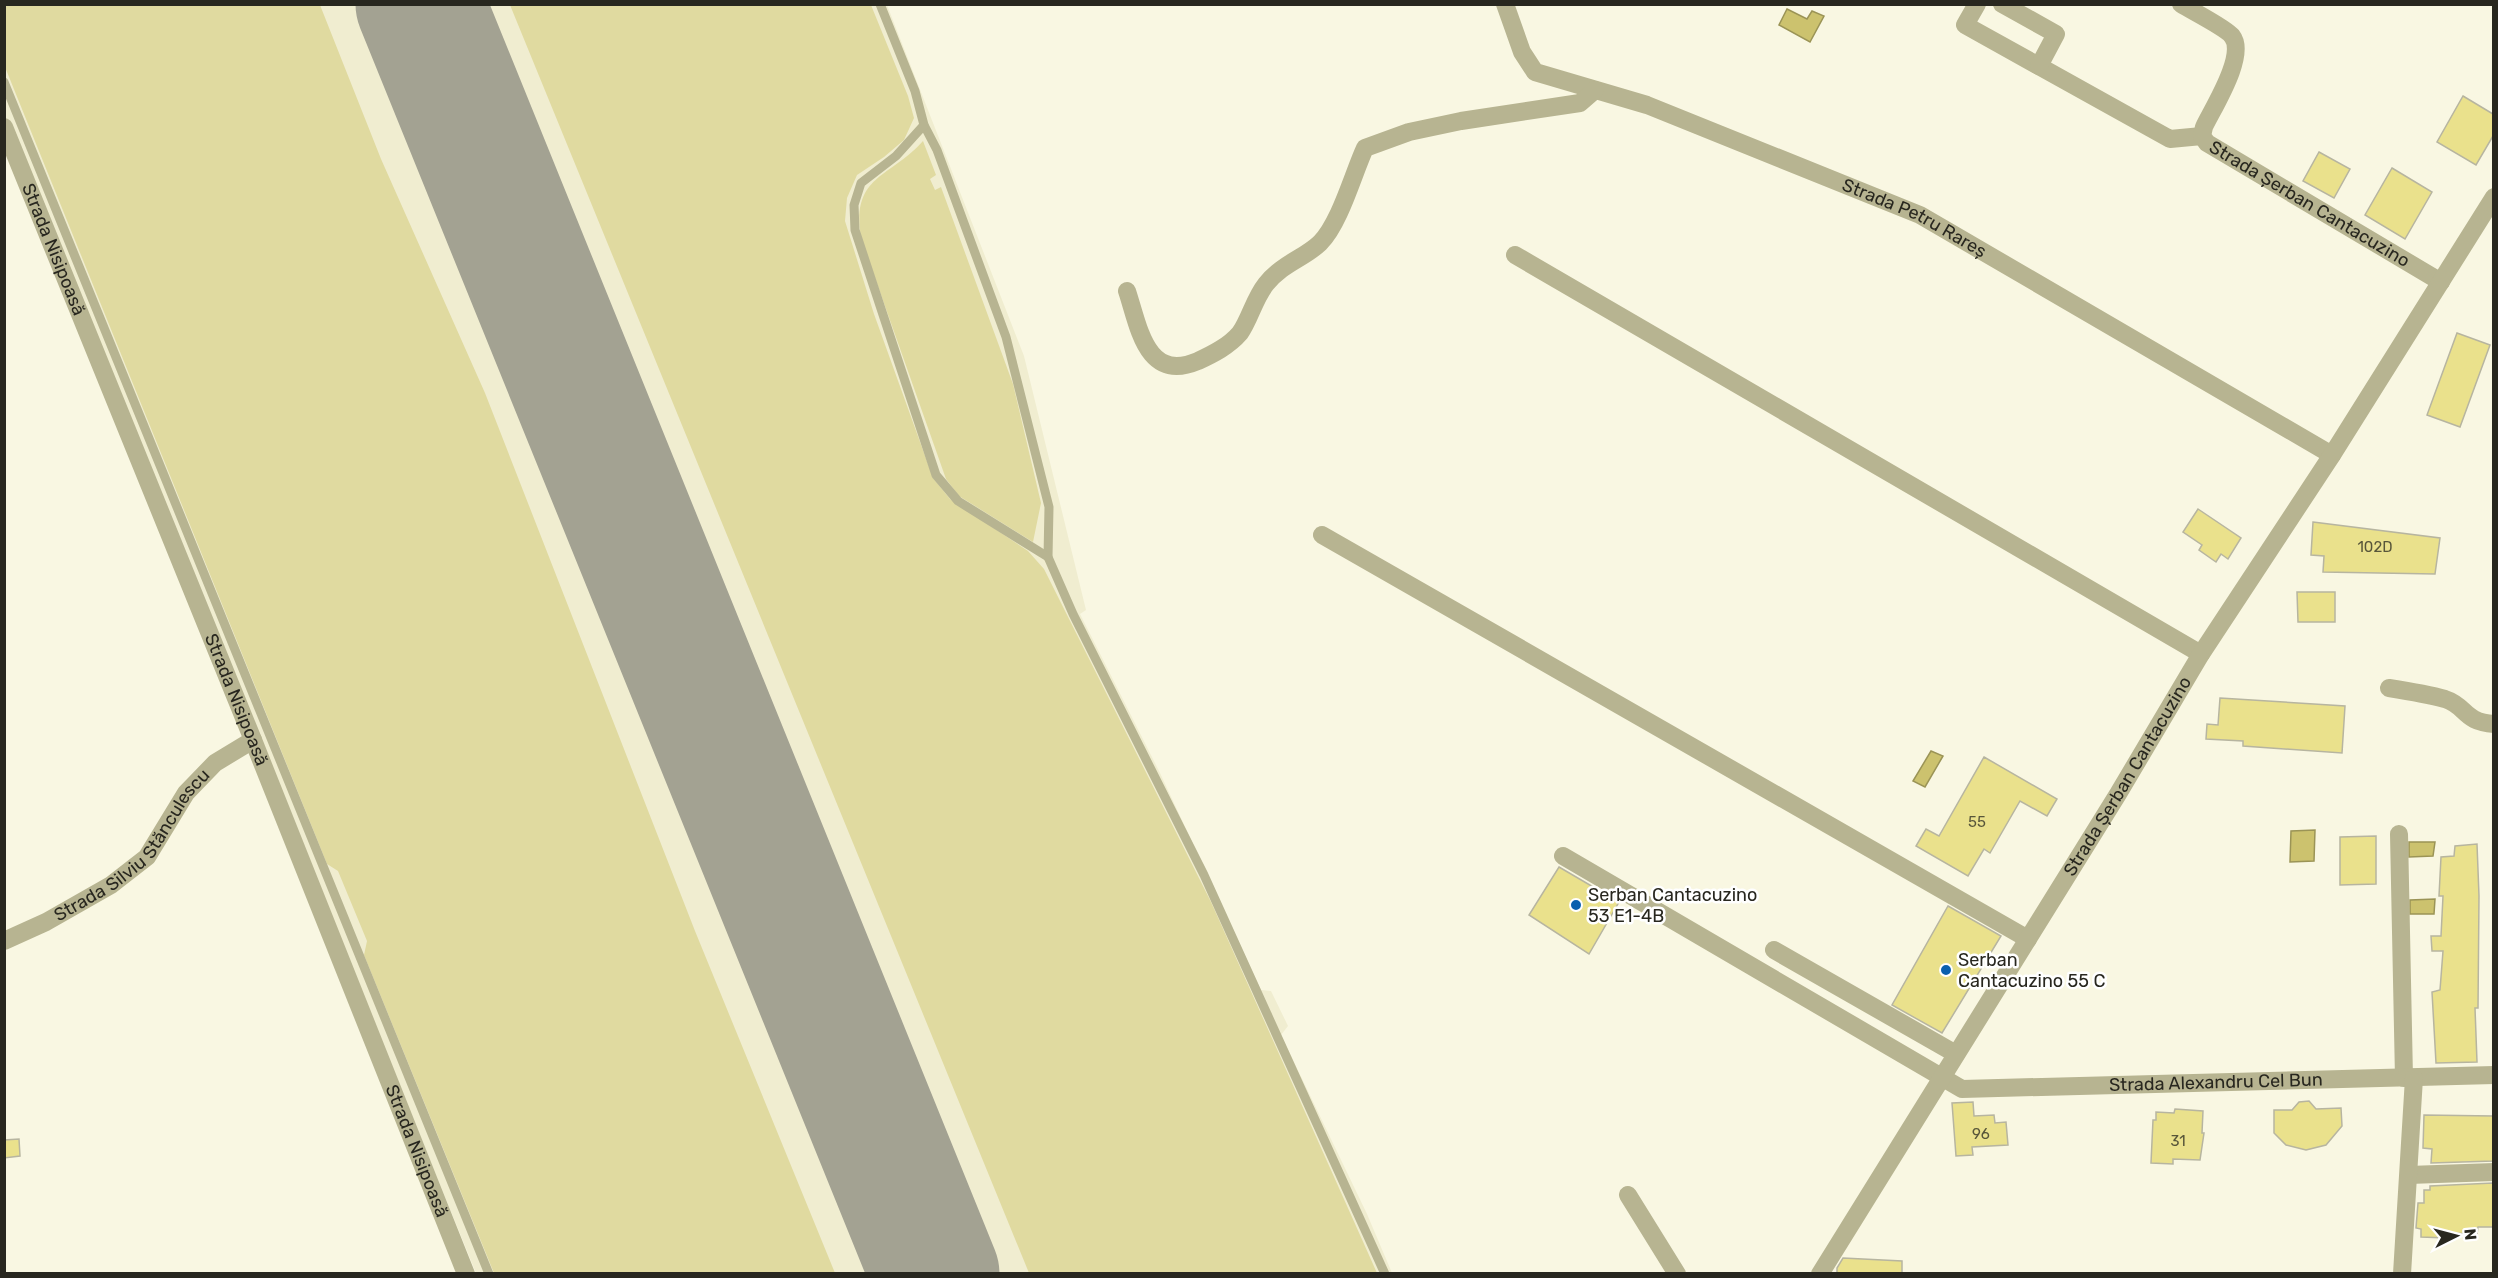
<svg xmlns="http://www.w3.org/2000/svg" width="2498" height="1278" font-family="Rubik,sans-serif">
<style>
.built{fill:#f0edd0}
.green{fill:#e0daa0}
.water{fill:#ccc26e;stroke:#9b9456;stroke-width:1.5}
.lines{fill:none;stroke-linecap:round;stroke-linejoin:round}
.runway{stroke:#a3a292;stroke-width:129}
.building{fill:#eae18c;stroke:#b7b5a0;stroke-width:1.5}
.service{stroke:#b7b491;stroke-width:9}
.minor{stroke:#b7b491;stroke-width:18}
.poi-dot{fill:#0a60ae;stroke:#fff;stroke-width:2}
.labels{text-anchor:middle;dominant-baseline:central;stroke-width:5;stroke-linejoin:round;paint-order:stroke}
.number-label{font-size:15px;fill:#58563a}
.street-label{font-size:18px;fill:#28271f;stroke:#fff}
.poi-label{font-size:18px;fill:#28271f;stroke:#fff;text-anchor:start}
</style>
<rect width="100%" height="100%" fill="#f9f7e2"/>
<path class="built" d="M4,5H887L1024,356L1086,610L1080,614L1160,773L1261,990L1271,991L1288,1026L1281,1035L1367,1214L1392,1273H476L5,115Z"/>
<g class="green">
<path d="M5,5H320L381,159L485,393L695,931L835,1273H494L364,955L367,941L338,871L327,864L5,67Z"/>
<path d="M510,5H871L908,96L914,118L904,140L884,157L857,175L847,198L845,221L874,314L933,478L950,499L1028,551L1044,569L1211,902L1377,1273H1029Z"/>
<path d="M923,141L936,175L930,179L935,190L941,187L1013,384L1041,503L1033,542L959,496L946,479L861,238C851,175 889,179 923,141Z"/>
</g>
<g class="water">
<path d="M1787,9L1807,19L1812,11L1824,16L1810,42L1779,25Z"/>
<path d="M1931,751L1943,756L1925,787L1913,781Z"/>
<path d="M2315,830L2314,861L2290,862L2291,831Z"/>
<path d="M2409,842H2435L2433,856L2409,857Z"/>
<path d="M2435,899L2434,914H2410V900Z"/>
</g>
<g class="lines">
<path class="runway" d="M420,4L935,1274"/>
</g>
<g class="building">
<path d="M2463,96L2493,114V136L2476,165L2437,142Z"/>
<path d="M2319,152L2350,169L2334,198L2303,181Z"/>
<path d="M2392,168L2432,192L2405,239L2365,215Z"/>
<path d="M2457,333L2490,345L2460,427L2427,415Z"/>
<path d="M2198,509L2241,538L2228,559L2221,554L2216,562L2199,550L2202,545L2183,532Z"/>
<path d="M2313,522L2440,538L2435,574L2323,572L2324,556L2311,555Z"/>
<path d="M2297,592H2335V622H2298Z"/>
<path d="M2220,698L2345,706L2342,753L2243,746V741L2206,739L2207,724L2218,725Z"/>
<path d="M1984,757L2057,799L2047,816L2020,801L1990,853L1984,849L1968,876L1916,846L1926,829L1939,836Z"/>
<path d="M2376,836V884L2340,885V837Z"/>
<path d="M2477,844L2479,896L2478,1008H2475L2477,1062L2436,1063L2432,992L2440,990L2443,951H2432L2431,936H2441L2443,896H2439L2441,857L2454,856L2455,846Z"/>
<path d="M1559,867L1619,902L1589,954L1529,915Z"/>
<path d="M1948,906L2001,936L1942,1033L1892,1005Z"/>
<path d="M2309,1101L2316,1109L2341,1108L2342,1126L2326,1145L2306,1150L2286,1145L2274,1133V1110H2292L2299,1102Z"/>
<path d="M1973,1102L1974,1116L1994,1115L1995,1123L2006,1122L2008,1145L1972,1147L1973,1155L1956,1156L1952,1103Z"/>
<path d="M2175,1109L2203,1111L2202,1133H2204L2200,1160L2173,1159V1164L2151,1163L2153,1120H2156V1112L2174,1113Z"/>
<path d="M2424,1115L2493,1116V1161L2431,1163L2432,1149L2423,1148Z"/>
<path d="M19,1139L20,1156L4,1158V1140Z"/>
<path d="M2493,1183V1227H2478L2477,1234L2447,1233V1238L2421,1237V1229L2416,1228L2418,1203H2424V1190H2430V1186Z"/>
<path d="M1843,1258L1902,1261V1274H1837V1268Z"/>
</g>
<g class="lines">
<g class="service">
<path d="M880,4L915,91L924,125L937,150L1006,337L1049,507L1048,557L1073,614L1204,875L1385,1274"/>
<path d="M4,82L489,1274"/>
<path d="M924,125L896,156L861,183L854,205L855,230L936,475L958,501L1048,557"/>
</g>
<g class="minor">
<path id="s1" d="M1505,4L1522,52L1535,72L1647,105L1920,215L2332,455"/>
<path d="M1977,4L1965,25L2170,139L2202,136"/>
<path d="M2002,4L2056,34L2039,66"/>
<path id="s2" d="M2181,4C2192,11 2226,28 2232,36C2247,55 2213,108 2204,127L2202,136L2207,143L2441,282"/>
<path id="s3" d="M4,127L253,740L466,1274"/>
<path d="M1515,255L2201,654"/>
<path d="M1127,291C1139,327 1146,383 1198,361C1213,354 1229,346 1240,333C1250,319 1254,299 1266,284C1283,263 1303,259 1320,243C1340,223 1353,174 1365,148L1409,132L1461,121L1580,103L1595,90"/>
<path d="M1322,535L2028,939"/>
<path d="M2389,688C2408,691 2427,694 2445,699C2467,706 2463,722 2494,724"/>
<path d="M2399,834L2404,1078"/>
<path id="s4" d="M1563,856L1962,1089L2494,1075"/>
<path id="s5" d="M4,941L46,922L111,885L147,857L186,793L215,763L253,740"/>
<path d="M1774,950L1956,1054"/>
<path d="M2409,1175L2494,1172"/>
<path d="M1628,1195L1677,1274"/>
<path id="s6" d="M1820,1274L2118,794L2201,654L2332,455L2494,197"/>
<path d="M2402,1274L2414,1078"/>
</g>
</g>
<g class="poi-dot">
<circle cx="1576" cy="905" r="6"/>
<circle cx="1946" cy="970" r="6"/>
</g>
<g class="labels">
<g class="number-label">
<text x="2375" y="547">102D</text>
<text x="1977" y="822">55</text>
<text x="1981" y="1134">96</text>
<text x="2178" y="1141">31</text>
</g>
<g class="street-label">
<text stroke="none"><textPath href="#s2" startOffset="296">Strada Șerban Cantacuzino</textPath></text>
<text stroke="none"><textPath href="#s1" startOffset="482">Strada Petru Rareș</textPath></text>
<text stroke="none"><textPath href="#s3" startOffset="132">Strada Nisipoasă</textPath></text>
<text stroke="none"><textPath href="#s3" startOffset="618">Strada Nisipoasă</textPath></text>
<text stroke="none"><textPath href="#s6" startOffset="585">Strada Șerban Cantacuzino</textPath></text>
<text stroke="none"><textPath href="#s5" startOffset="164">Strada Silviu Stănculescu</textPath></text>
<text stroke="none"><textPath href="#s4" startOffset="716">Strada Alexandru Cel Bun</textPath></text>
<text stroke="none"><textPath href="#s3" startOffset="1104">Strada Nisipoasă</textPath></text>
</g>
<g class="poi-label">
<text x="1588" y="895">Serban Cantacuzino<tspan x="1588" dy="21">53 E1-4B</tspan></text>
<text x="1958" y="960">Serban<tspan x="1958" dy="21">Cantacuzino 55 C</tspan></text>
</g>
</g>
<rect width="2498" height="1278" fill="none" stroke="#28271f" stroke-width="12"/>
<g transform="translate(2456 1236) rotate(84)" stroke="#ffffff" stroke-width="4.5" paint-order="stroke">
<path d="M0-4.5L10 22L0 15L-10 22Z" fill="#28271f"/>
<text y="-9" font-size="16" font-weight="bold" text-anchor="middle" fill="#28271f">N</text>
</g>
</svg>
